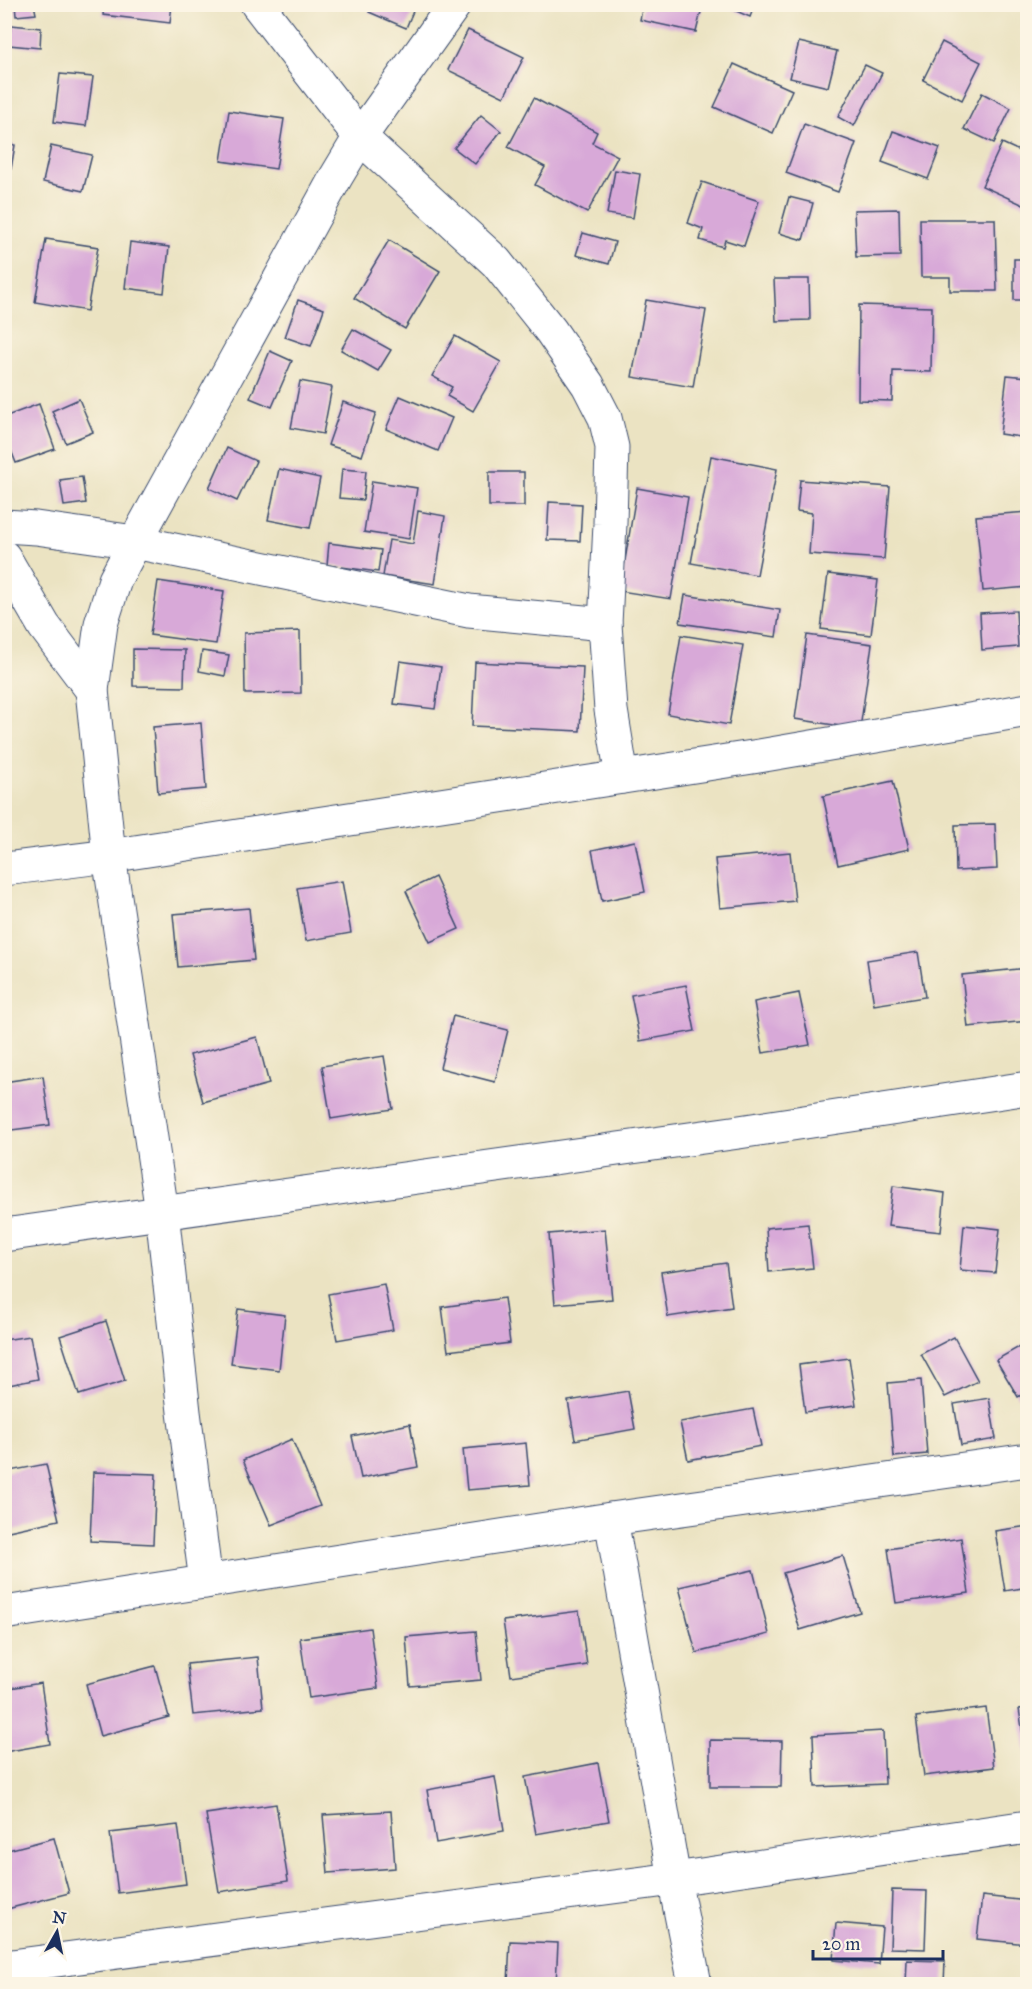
<svg xmlns="http://www.w3.org/2000/svg" width="1032" height="1989" font-family="'IM FELL Great Primer',serif">
<style>
.building{fill:#d8a9d8}
.lines{fill:none;stroke-linecap:round;stroke-linejoin:round}
.minor-casing{stroke:#3a4a6d;stroke-width:35}
.minor{stroke:#fff;stroke-width:33}
</style>
<rect width="100%" height="100%" fill="#fcf5e5"/>
<filter id="ink" filterUnits="userSpaceOnUse"><feTurbulence type="fractalNoise" baseFrequency=".0167" numOctaves="2"/><feDisplacementMap in="SourceGraphic" scale="12" xChannelSelector="R" yChannelSelector="G"/><feConvolveMatrix kernelMatrix="1 2 1 2 8 2 1 2 1" color-interpolation-filters="sRGB"/></filter>
<filter id="wash" filterUnits="userSpaceOnUse"><feTurbulence type="fractalNoise" baseFrequency=".008" numOctaves="4" result="noise"/><feDisplacementMap in="SourceGraphic" scale="24" xChannelSelector="R" yChannelSelector="G"/><feGaussianBlur stdDeviation="1.35" result="paint"/><feColorMatrix in="noise" values="0 0 0 0 0 0 0 0 0 0 0 0 0 0 0 0 0 1.4 0 .05"/><feComposite in="paint" operator="in"/></filter>
<g filter="url(#wash)">
<rect width="100%" height="100%" fill="#ebe3c2"/>
<g id="blocks">
<g class="building">
<path d="M15,4H34L36,14L16,16Z"/>
<path d="M104,4H172L170,23L103,15Z"/>
<path d="M372,4H416L406,28L369,12Z"/>
<path d="M643,4H703L696,32L640,20Z"/>
<path d="M720,4H755L750,17Z"/>
<path d="M11,25L41,28L40,48L9,45Z"/>
<path d="M468,30L524,57L504,97L448,70Z"/>
<path d="M799,42L837,51L828,87L790,78Z"/>
<path d="M942,42L981,62L962,100L923,80Z"/>
<path d="M734,64L792,90L773,133L714,107Z"/>
<path d="M865,65L882,73L854,126L838,117Z"/>
<path d="M60,74L93,77L86,126L54,122Z"/>
<path d="M982,93L1011,108L994,143L964,129Z"/>
<path d="M534,98L597,132L592,143L618,156L587,213L535,185L545,167L508,147Z"/>
<path d="M229,111L284,119L276,169L221,161Z"/>
<path d="M481,115L501,131L475,164L454,148Z"/>
<path d="M804,124L856,143L838,192L786,173Z"/>
<path d="M893,131L940,148L928,179L882,162Z"/>
<path d="M4,143L15,145L11,169L4,168Z"/>
<path d="M1002,143L1028,155V207L982,186Z"/>
<path d="M51,146L92,155L83,191L43,182Z"/>
<path d="M615,170L640,174L633,218L607,214Z"/>
<path d="M702,182L759,201L744,246L725,240L723,247L700,240L703,229L688,223Z"/>
<path d="M789,197L813,203L803,240L779,233Z"/>
<path d="M899,209L900,256L856,257L854,210Z"/>
<path d="M920,219H995L997,291H950V277H921Z"/>
<path d="M583,233L615,242L609,264L576,255Z"/>
<path d="M46,239L98,247L87,311L35,302Z"/>
<path d="M389,240L440,271L405,329L354,298Z"/>
<path d="M130,242L169,247L164,293L125,288Z"/>
<rect x="1014" y="259" width="14" height="41"/>
<path d="M774,279H809L810,320L776,321Z"/>
<path d="M298,300L324,309L311,346L285,337Z"/>
<path d="M646,300L706,310L693,387L632,377Z"/>
<path d="M859,305L932,307L931,372L893,371L892,401L858,400Z"/>
<path d="M353,329L391,350L378,371L341,350Z"/>
<path d="M455,336L501,362L473,411L447,396L452,387L432,376Z"/>
<path d="M270,351L292,361L272,407L250,398Z"/>
<path d="M1007,375L1028,377L1027,438L1000,434Z"/>
<path d="M300,381L332,387L323,434L291,428Z"/>
<path d="M400,396L452,418L438,451L386,429Z"/>
<path d="M79,399L93,432L66,443L52,411Z"/>
<path d="M343,402L376,413L362,456L328,445Z"/>
<path d="M39,404L55,449L16,463L4,432V417Z"/>
<path d="M227,448L256,461L237,501L209,488Z"/>
<path d="M711,456L777,469L757,575L691,563Z"/>
<path d="M279,469L320,478L310,528L268,520Z"/>
<path d="M342,469L366,471L363,500L339,498Z"/>
<rect x="489" y="472" width="35" height="34"/>
<path d="M82,477L86,503L64,506L60,480Z"/>
<path d="M800,480L890,487L884,559L809,554L812,513L797,511Z"/>
<path d="M372,481L417,488L409,539L364,532Z"/>
<path d="M637,488L688,497L671,599L620,591Z"/>
<path d="M549,502L582,504L580,541L547,540Z"/>
<path d="M418,511L445,516L435,584L383,576L389,540L413,544Z"/>
<path d="M1028,512V587L983,591L976,516Z"/>
<path d="M329,543L381,550L378,572L327,565Z"/>
<path d="M828,574L878,580L871,635L821,629Z"/>
<path d="M158,581L224,591L216,644L150,635Z"/>
<path d="M685,595L780,610L776,637L680,623Z"/>
<path d="M1016,611L1018,647L982,650L980,613Z"/>
<path d="M300,631L301,693L245,694L244,633Z"/>
<path d="M681,635L743,645L729,725L668,714Z"/>
<path d="M807,635L872,644L860,729L795,719Z"/>
<path d="M133,649L185,650L184,687L133,686Z"/>
<path d="M202,651L229,655L225,676L199,671Z"/>
<path d="M400,661L441,667L435,709L394,704Z"/>
<path d="M475,662L583,667L580,731L472,726Z"/>
<path d="M201,723L206,789L158,793L153,727Z"/>
<path d="M893,781L909,849L838,865L823,796Z"/>
<path d="M995,824L997,869L956,871L955,825Z"/>
<path d="M635,841L645,892L602,901L592,850Z"/>
<path d="M790,852L795,901L720,908L715,859Z"/>
<path d="M435,877L459,929L430,942L406,891Z"/>
<path d="M342,881L351,933L306,941L297,888Z"/>
<path d="M249,908L254,960L178,967L173,914Z"/>
<path d="M918,952L925,997L874,1005L867,960Z"/>
<path d="M1028,968V1021L968,1027L962,975Z"/>
<path d="M686,985L695,1031L640,1041L631,995Z"/>
<path d="M799,993L810,1045L763,1053L754,1002Z"/>
<path d="M453,1016L508,1030L495,1082L440,1068Z"/>
<path d="M257,1037L269,1084L203,1102L190,1055Z"/>
<path d="M384,1056L393,1109L331,1119L322,1066Z"/>
<path d="M43,1076L50,1125L4,1131V1082Z"/>
<path d="M893,1186L945,1193L941,1232L888,1226Z"/>
<path d="M808,1224L813,1268L769,1272L766,1228Z"/>
<path d="M964,1225L1000,1229L995,1273L960,1270Z"/>
<path d="M605,1229L612,1299L555,1304L549,1234Z"/>
<path d="M726,1263L732,1307L668,1317L661,1272Z"/>
<path d="M384,1284L393,1330L337,1340L328,1294Z"/>
<path d="M504,1298L510,1343L448,1351L442,1307Z"/>
<path d="M238,1309L285,1315L279,1370L231,1364Z"/>
<path d="M106,1321L125,1381L79,1395L60,1336Z"/>
<path d="M30,1336L38,1379L4,1386V1340Z"/>
<path d="M954,1337L978,1381L945,1397L921,1354Z"/>
<path d="M1028,1342V1391L1018,1397L996,1360Z"/>
<path d="M849,1358L856,1405L805,1412L799,1365Z"/>
<path d="M921,1380L927,1454L894,1457L888,1383Z"/>
<path d="M628,1391L635,1429L575,1440L568,1401Z"/>
<path d="M989,1398L996,1439L961,1445L954,1404Z"/>
<path d="M753,1409L761,1446L688,1460L680,1422Z"/>
<path d="M410,1424L418,1467L361,1478L352,1436Z"/>
<path d="M292,1439L320,1506L271,1525L243,1460Z"/>
<path d="M526,1443L530,1485L467,1490L463,1449Z"/>
<path d="M46,1464L59,1520L4,1532V1472Z"/>
<path d="M93,1472L156,1474L153,1544L90,1541Z"/>
<path d="M1028,1526V1587L1005,1591L995,1531Z"/>
<path d="M961,1538L969,1593L896,1603L888,1549Z"/>
<path d="M843,1556L860,1612L800,1630L783,1573Z"/>
<path d="M753,1570L769,1634L696,1653L679,1587Z"/>
<path d="M579,1611L587,1665L511,1676L503,1621Z"/>
<path d="M370,1628L378,1688L309,1698L300,1638Z"/>
<path d="M476,1631L481,1680L410,1686L406,1637Z"/>
<path d="M258,1657L263,1708L193,1715L187,1664Z"/>
<path d="M155,1666L169,1717L100,1736L86,1684Z"/>
<path d="M41,1683L50,1744L4,1752V1689Z"/>
<path d="M986,1708L994,1767L924,1776L916,1717Z"/>
<path d="M1028,1708V1754H1026L1019,1709Z"/>
<path d="M883,1731L885,1784L815,1787L813,1735Z"/>
<path d="M710,1740L782,1741L781,1787H710Z"/>
<path d="M598,1763L609,1821L536,1834L525,1777Z"/>
<path d="M495,1777L504,1831L436,1843L427,1790Z"/>
<path d="M276,1804L288,1881L219,1892L206,1814Z"/>
<path d="M391,1811L395,1868L328,1873L323,1815Z"/>
<path d="M178,1825L186,1884L118,1893L110,1833Z"/>
<path d="M54,1838L69,1893L7,1909L4,1899V1851Z"/>
<path d="M892,1890L927,1891L925,1949L890,1948Z"/>
<path d="M982,1896L1028,1901V1944L977,1939Z"/>
<path d="M836,1923L882,1927L879,1964L833,1960Z"/>
<path d="M510,1941L558,1943L556,1984H508Z"/>
<path d="M907,1960L945,1961L944,1984H906Z"/>
</g>
</g>
</g>
<g filter="url(#ink)">
<use href="#blocks" fill-opacity="0" stroke="#3a4a6d" stroke-width="1.5"/>
<g class="lines">
<defs>
<g id="minor">
<path d="M257,4L360,137L496,262L551,331L588,385L605,418L612,447L610,524L605,624L611,710L622,777"/>
<path d="M4,526L36,528L135,542L469,611L605,624"/>
<path d="M4,557L44,626L92,690"/>
<path d="M4,869L109,856L759,756L1028,710"/>
<path d="M4,1235L739,1132L1028,1088"/>
<path d="M611,1519L674,1879L695,1984"/>
<path d="M206,1582L184,1412L162,1212L109,856L92,690L101,624L115,580L135,542L336,177L360,137L455,4"/>
<path d="M4,1613L611,1519L1028,1460"/>
<path d="M4,1967L674,1879L1028,1827"/>
</g>
</defs>
<use href="#minor" class="minor-casing"/>
<use href="#minor" class="minor"/>
</g>
</g>
<rect width="1032" height="1989" fill="none" stroke="#fcf5e5" stroke-width="24"/>
<g transform="translate(57 1932) rotate(9)" stroke="#fcf5e5" stroke-width="4.5" paint-order="stroke">
<path d="M0-4.5L10 22L0 15L-10 22Z" fill="#1b2f5e"/>
<text y="-9" font-size="16" font-weight="bold" text-anchor="middle" fill="#1b2f5e">N</text>
</g>
<path d="M813 1950v9h130v-9" fill="none" stroke="#1b2f5e" stroke-width="3"/>
<text x="822" y="1950" font-size="18" fill="#1b2f5e" stroke="#fcf5e5" stroke-width="4.5" paint-order="stroke">20 m</text>
</svg>
